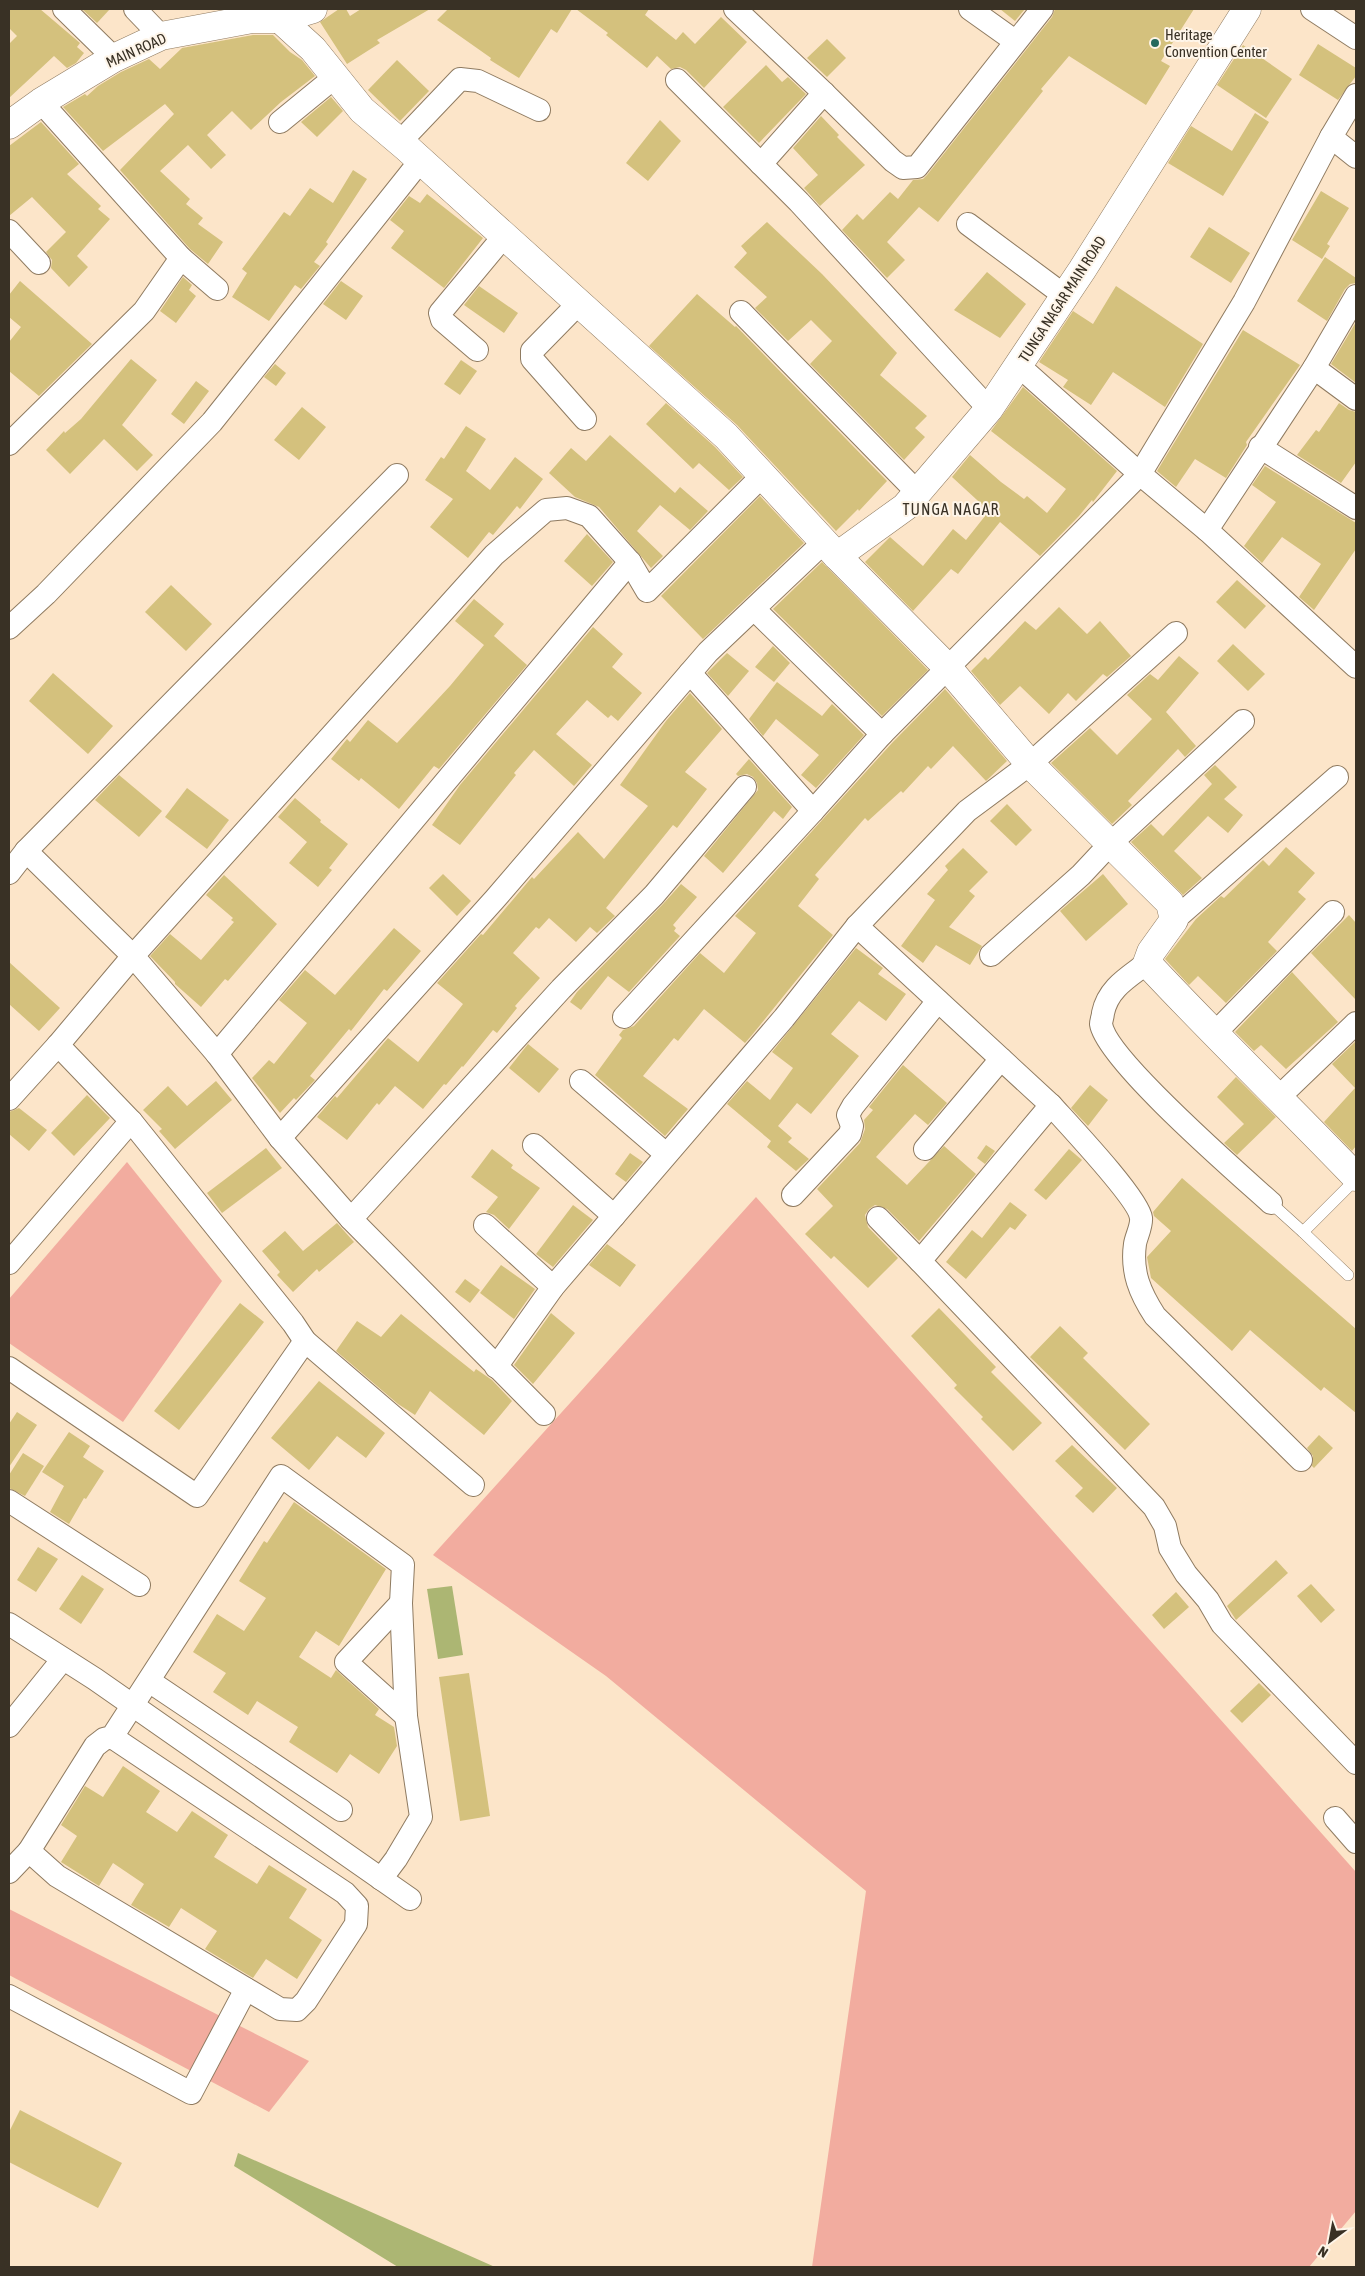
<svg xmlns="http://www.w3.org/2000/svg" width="1365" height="2276" font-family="'Asap Condensed',sans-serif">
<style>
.green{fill:#f2ac9f}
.water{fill:#acb673}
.building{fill:#d4c17d}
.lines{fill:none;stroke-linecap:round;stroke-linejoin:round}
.lane-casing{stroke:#8f7b61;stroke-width:12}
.street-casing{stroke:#8f7b61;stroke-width:24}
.secondary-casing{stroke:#8f7b61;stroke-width:29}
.lane{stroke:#fff;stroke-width:11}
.street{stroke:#fff;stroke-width:22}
.secondary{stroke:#fff;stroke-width:28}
.poi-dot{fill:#24695d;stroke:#fef5e9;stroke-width:2}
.labels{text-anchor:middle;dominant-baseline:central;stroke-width:4;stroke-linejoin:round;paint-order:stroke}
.poi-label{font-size:15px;fill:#393125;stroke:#fef5e9;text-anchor:start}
.street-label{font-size:15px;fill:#393125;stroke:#fef5e9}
.neighbourhood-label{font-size:16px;letter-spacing:1px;fill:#393125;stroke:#fef5e9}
</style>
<rect width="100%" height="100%" fill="#fce5c9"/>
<g class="green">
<path d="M127,1162L222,1281L123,1422L9,1343V1299Z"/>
<path d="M756,1197L1356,1872V2211L1309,2267H812L866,1891L606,1676L433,1555Z"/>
<path d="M9,1909L309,2061L269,2112L9,1975Z"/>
</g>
<g class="water">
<path d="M452,1586L463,1655L438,1659L427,1589Z"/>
<path d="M238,2153L495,2267H398L234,2166Z"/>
</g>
<g class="building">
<path d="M9,9H40L80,43L77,47L84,53L76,63L67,68L54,56L9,98V44L17,36L9,28Z"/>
<path d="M82,9H110L97,23Z"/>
<path d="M339,9H346L350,16L361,9H430L377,40L380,43L347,64L320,22Z"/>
<path d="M448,9H572L557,33L551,29L519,78L490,60L491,58L437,20Z"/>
<path d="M576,9H649L645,15L676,40L683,32L695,44L721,17L747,42L704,88L686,70L680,67L671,69L657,56L647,68L606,35L608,33Z"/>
<path d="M1000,9H1025L1015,21Z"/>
<path d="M1055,9H1194L1161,61L1170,66L1146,105L1069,56L1041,89L1043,91L938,222L919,207L887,242L905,260L887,278L842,230L857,214L863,220L890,192L898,199L913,180L923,179L927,175L1052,17Z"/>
<path d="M253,35H273L290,52L302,60L315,76L281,102L251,130L232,111L207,135L226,155L211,169L188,145L160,171L190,199L186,204L203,218L198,224L223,242L208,264L190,249L120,170L174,114L165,104L103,151L63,107L85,94L87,96L98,86L121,72L149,59L160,69L182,48Z"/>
<path d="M827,39L846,58L827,77L807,58Z"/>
<path d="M1318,44L1356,68V76L1338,100L1299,75Z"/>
<path d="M1243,45L1292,79L1266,118L1217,85Z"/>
<path d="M397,60L429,91L400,121L368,90Z"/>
<path d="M766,65L782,82L788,77L806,94L759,143L723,107Z"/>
<path d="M331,97L343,111L317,137L301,122Z"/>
<path d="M1255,113L1269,122L1223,196L1168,163L1191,126L1232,151Z"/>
<path d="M821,116L839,135L837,137L865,165L820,206L804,188L818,175L793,148Z"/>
<path d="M660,120L681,141L648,181L626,163Z"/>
<path d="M41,122L79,164L67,174L101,206L98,209L110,219L77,256L88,267L69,287L51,268L52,260L46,252L66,232L32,197L9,216V146Z"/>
<path d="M353,170L367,179L326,242L328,244L314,262L320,266L301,289L295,285L269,321L232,297L247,273L242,269L284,212L290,216L310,188L333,203Z"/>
<path d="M1321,191L1349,208L1327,244L1330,246L1322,259L1292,240Z"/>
<path d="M427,194L483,238L444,288L391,248L404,231L390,220L409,196L420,203Z"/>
<path d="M767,222L822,274L897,353L880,375L927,416L915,428L925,437L904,460L810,364L832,341L811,320L788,341L755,308L767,297L734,267L747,253L741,246Z"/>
<path d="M1209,227L1250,253L1231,283L1190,257Z"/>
<path d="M1325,257L1356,278V283L1350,284L1345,289L1327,321L1297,301Z"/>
<path d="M987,272L1026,304L1000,338L954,310Z"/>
<path d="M183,277L192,285L189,290L196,296L176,323L160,311Z"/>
<path d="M20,281L92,344L39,396L9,371V342L21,327L9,317V295Z"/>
<path d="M341,281L363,296L346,320L323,304Z"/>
<path d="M479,286L518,313L504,333L464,305Z"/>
<path d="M1116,286L1203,344L1165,407L1113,372L1091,405L1063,387L1068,380L1039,362L1073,311L1093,324Z"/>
<path d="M697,294L735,327L736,326L887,481L859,511L858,509L836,531L737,425L649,346Z"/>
<path d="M1356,322V383L1331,364Z"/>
<path d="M1243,330L1300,365L1246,442L1247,445L1226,478L1195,459L1176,487L1157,471Z"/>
<path d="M131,359L157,380L122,425L153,455L137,471L104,439L70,474L46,450L64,431L65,433L81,419Z"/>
<path d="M461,360L477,371L460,395L444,384Z"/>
<path d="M275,364L286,373L276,386L264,377Z"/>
<path d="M196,381L209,391L184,424L171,414Z"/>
<path d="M1023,387L1117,471L1093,502L1092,500L1079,516L1040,556L1000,522L958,574L951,569L913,611L865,562L890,537L923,566L953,529L966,540L989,511L952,477L970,455L1001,482L1024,499L1027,496L1047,513L1066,489L991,431Z"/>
<path d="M666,403L715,447L743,477L729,490L699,463L693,469L646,424Z"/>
<path d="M1339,403L1349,410L1356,412V462L1341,483L1297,455L1316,430L1319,432Z"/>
<path d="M302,407L326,427L299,460L274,440Z"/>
<path d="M466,426L486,439L466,471L490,490L515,457L543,479L520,509L517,506L493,535L489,532L468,558L430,527L453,499L425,480L441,457L444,459Z"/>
<path d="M610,435L675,493L680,487L708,511L690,530L660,505L637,531L663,556L651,568L599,507L575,497L549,473L571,448L586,461Z"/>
<path d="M1265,466L1356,523V549L1314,610L1299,597L1321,564L1282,537L1262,563L1244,546L1276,502L1252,485Z"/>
<path d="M760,496L804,543L703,639L661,596Z"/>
<path d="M587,534L613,562L592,586L564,561Z"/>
<path d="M822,562L928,670L882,716L773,609Z"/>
<path d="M1237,580L1266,606L1245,629L1216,602Z"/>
<path d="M171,585L212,624L186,651L145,612Z"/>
<path d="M474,599L504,624L494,636L527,665L439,769L434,766L399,809L361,778L359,781L331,759L347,739L350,742L368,720L397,743L450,686L484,645L455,621Z"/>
<path d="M1059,607L1087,634L1100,621L1131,656L1107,677L1103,674L1076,701L1068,693L1049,714L1020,686L1000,705L971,671L985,657L988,660L1025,621L1036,630Z"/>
<path d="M593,627L623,654L612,667L642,693L618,721L611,715L608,718L587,700L556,734L592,765L574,786L534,750L514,773L516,775L460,845L432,825L460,785Z"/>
<path d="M1233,644L1265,674L1248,691L1217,661Z"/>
<path d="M773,646L790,663L774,682L755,667Z"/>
<path d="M727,653L749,671L728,696L707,673Z"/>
<path d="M1179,656L1199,673L1166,712L1196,746L1185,757L1178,749L1128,801L1132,805L1112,824L1051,763L1090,728L1117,755L1152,719L1127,695L1150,674L1158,680Z"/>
<path d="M53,673L113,726L88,754L29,701Z"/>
<path d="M777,682L822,716L832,704L864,735L816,788L801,775L819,755L776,719L763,736L749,719Z"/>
<path d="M945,689L1007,761L986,781L953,746L931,769L928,766L903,793L901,791L868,821L865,818L815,875L819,879L798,906L833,935L752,1035L745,1043L704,1009L678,1041L674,1038L643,1076L688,1109L665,1136L595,1075L622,1038L619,1035L623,1030L634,1026L700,953L724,973L756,933L735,916L892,743Z"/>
<path d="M690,693L722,729L685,772L707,789L677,828L673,825L606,908L615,916L597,933L590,927L576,942L549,918L539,929L536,927L513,953L540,978L515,1006L517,1008L497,1033L493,1030L463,1067L462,1066L446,1085L444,1084L423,1109L395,1086L379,1105L377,1103L347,1140L317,1117L335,1096L337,1098L388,1038L418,1062L463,1004L437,983L481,934L483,935L532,877L534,879L578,832L604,859L648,806L620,785L666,721Z"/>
<path d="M749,759L792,807L783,819L774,811L723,873L704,856L758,790L757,783L753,777L747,774L738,776L736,774Z"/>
<path d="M1215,765L1237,787L1224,799L1243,815L1228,833L1208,816L1174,851L1202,878L1183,895L1131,842L1151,824L1163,836L1212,784L1204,775Z"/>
<path d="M119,775L162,811L139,837L95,800Z"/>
<path d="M187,788L229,820L207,849L165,817Z"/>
<path d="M295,798L321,820L320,822L348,844L329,868L332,870L318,887L289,863L307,842L278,817Z"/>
<path d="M1007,804L1032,830L1016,846L990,821Z"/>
<path d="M1286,847L1315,873L1298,892L1306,899L1268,942L1277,951L1226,1003L1198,976L1189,985L1165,959L1196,919L1221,896L1224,898L1263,860L1269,866Z"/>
<path d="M963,848L988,872L969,891L975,896L949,927L982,946L970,965L936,945L923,963L901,946L935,900L927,894L948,870L945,866Z"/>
<path d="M443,874L471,901L457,916L429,888Z"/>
<path d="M1103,874L1128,904L1086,941L1060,911Z"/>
<path d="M224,875L277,924L228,981L225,979L201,1007L175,984V982L150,956L170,934L201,960L234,922L231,920L233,918L206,895Z"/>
<path d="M681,884L697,897L673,925L676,928L674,931L680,936L629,992L608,976L581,1010L570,1002L577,992L663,904Z"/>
<path d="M1349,915L1356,923V1000L1311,953Z"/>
<path d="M394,928L421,951L387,991L384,989L351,1031L349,1029L310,1076L315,1080L296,1100L294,1098L280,1113L252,1078L269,1060L274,1064L307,1023L279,1000L305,970L335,995Z"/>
<path d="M856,948L883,968L878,974L906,994L886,1021L859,1001L831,1034L859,1056L811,1114L797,1103L778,1126L792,1138L788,1142L809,1159L796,1171L767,1147L771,1141L727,1104L747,1081L770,1100L793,1068L772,1052Z"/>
<path d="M9,962L60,1008L39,1031L9,1004Z"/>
<path d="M1292,972L1338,1022L1286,1069L1261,1045L1254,1051L1235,1032Z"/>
<path d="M1356,1041V1146L1352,1151L1324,1122L1355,1088L1332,1064Z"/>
<path d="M528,1044L559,1069L539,1093L509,1068Z"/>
<path d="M903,1065L947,1103L928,1125L915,1114L876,1157L907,1185L944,1146L976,1174L919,1241L887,1209L875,1205L869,1209L865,1215L868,1227L898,1258L868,1288L834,1256L831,1259L805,1234L833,1206L817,1189L860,1143L865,1129L864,1120L873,1110L869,1107Z"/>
<path d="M1236,1077L1276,1117L1237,1155L1224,1143L1244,1124L1217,1097Z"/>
<path d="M216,1081L232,1100L175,1149L159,1131L162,1129L143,1110L168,1086L187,1106Z"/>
<path d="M1090,1085L1108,1100L1088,1126L1071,1108Z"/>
<path d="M87,1095L110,1118L74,1156L51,1133Z"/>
<path d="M19,1108L47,1130L29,1151L9,1134V1112Z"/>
<path d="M986,1145L995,1151L985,1164L977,1158Z"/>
<path d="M266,1148L282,1168L222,1213L207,1193Z"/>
<path d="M492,1149L513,1165L511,1168L540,1188L509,1229L494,1215L486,1212L498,1197L471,1177Z"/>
<path d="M1069,1149L1082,1160L1046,1200L1034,1190Z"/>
<path d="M630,1153L643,1162L626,1182L615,1174Z"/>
<path d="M1182,1178L1356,1329V1413L1324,1387L1321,1391L1250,1330L1232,1351L1151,1278L1147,1257L1171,1231L1154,1216L1153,1212Z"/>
<path d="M1010,1202L1027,1215L1015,1230L1010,1227L966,1279L946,1262L972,1230L982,1238Z"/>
<path d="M573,1205L593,1220L553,1267L536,1254Z"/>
<path d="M337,1223L354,1242L319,1272L317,1269L293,1292L277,1275L280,1272L262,1251L285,1231L303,1251Z"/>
<path d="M607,1244L636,1265L620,1287L589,1265Z"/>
<path d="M501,1265L535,1289L514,1319L480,1293Z"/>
<path d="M465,1279L480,1290L470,1303L455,1292Z"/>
<path d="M240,1303L264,1322L179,1430L154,1411Z"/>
<path d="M939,1308L996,1367L991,1372L1042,1423L1013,1451L981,1419L983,1417L954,1388L957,1385L911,1336Z"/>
<path d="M551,1313L575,1333L533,1384L514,1365Z"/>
<path d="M401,1314L474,1372L476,1369L492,1380L512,1401L484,1435L430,1391L415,1415L398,1404L336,1351L357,1321L381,1337Z"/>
<path d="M1060,1326L1088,1353L1083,1358L1150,1424L1125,1450L1030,1357Z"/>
<path d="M319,1381L385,1433L366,1458L337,1436L309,1470L271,1438Z"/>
<path d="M17,1412L37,1425L9,1467V1424Z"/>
<path d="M69,1432L90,1446L83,1457L104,1471L86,1499L84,1498L69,1524L50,1512L64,1486L42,1472Z"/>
<path d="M1319,1435L1333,1448L1314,1468L1312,1466L1313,1456L1307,1448Z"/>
<path d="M1072,1445L1117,1488L1093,1513L1075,1496L1083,1488L1055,1461Z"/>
<path d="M23,1453L44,1466L25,1496L9,1488V1475Z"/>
<path d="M294,1502L386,1569L339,1646L316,1631L299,1657L331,1678L336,1670L379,1709L375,1715L394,1727L397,1746L379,1774L350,1754L337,1773L289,1742L298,1727L257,1701L248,1715L213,1692L226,1673L193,1652L217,1614L244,1631L266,1598L239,1581L264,1541L267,1543Z"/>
<path d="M38,1547L58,1559L36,1592L17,1580Z"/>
<path d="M1276,1560L1288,1573L1236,1620L1227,1606Z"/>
<path d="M82,1575L104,1589L81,1624L59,1609Z"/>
<path d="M1311,1584L1335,1610L1321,1623L1297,1596Z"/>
<path d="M1176,1592L1189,1607L1164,1629L1152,1615Z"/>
<path d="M469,1673L490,1816L460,1821L439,1677Z"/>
<path d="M1259,1683L1271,1695L1242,1723L1230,1711Z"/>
<path d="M123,1766L160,1791L146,1812L177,1832L192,1811L228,1835L214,1857L257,1884L269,1865L307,1889L289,1918L322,1940L297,1979L266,1959L253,1978L205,1949L217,1931L181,1908L169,1927L131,1905L144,1884L113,1863L99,1886L61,1862L77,1836L61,1825L85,1786L103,1797Z"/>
<path d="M20,2110L122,2163L98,2208L9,2162V2132Z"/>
</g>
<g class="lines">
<defs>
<g id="lane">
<path d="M1271,1203L1303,1232L1356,1179"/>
<path d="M1303,1232L1348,1275"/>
</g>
<g id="street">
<path d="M64,9L114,58"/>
<path d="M135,9L161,36"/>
<path d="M735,9L824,93"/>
<path d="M970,9L1015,41"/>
<path d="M1312,9L1356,38"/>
<path d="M677,80L799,202L989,409"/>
<path d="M1356,95L1331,137L1356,157"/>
<path d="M41,102L181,258L217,289"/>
<path d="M280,122L335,77"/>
<path d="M400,142L460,79L478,81L539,110"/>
<path d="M761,164L824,93L893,161L903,168L917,167L1042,9"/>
<path d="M968,224L1065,296"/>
<path d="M9,231L39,263"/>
<path d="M579,303L532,351V359L585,419"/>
<path d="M741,312L918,493"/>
<path d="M477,350L442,320L440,313L504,236"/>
<path d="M1019,366L1140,474L1207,530L1356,667"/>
<path d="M1314,368L1356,296"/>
<path d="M9,444L144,311L181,258"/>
<path d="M1260,447L1356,508"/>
<path d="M1207,530L1314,368L1356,399"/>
<path d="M754,609L882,734"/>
<path d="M9,628L46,594L212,422L421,160"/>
<path d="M690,673L813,811L882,734L1140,474L1244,302L1331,137"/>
<path d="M26,851L133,956L217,1054L280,1138L351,1219L544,1414"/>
<path d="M9,873L26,851L397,475"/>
<path d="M1174,920L1337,777"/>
<path d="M857,926L1051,1105L920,1261L1154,1507L1165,1526L1170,1548L1186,1574L1208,1600L1222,1624L1356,1763"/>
<path d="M991,955L1081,875L1110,844L1243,721"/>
<path d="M1147,963C1129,977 1108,988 1103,1013C1103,1016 1101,1021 1101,1024C1106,1059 1239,1174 1271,1203"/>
<path d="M624,1017L813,811"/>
<path d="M1215,1033L1333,912"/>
<path d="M58,1045L131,1121L293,1323L305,1341L473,1485"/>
<path d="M217,1054L630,562"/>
<path d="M581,1081L666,1154"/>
<path d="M1279,1097L1356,1023"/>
<path d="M9,1099L58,1045L133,956L494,555L546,510L567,508L589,516L630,562L647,591L763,475"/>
<path d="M1051,1105C1068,1124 1139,1199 1141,1218C1142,1226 1136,1237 1135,1244C1131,1272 1140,1293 1155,1316L1301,1460"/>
<path d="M280,1138L495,899L708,652L824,542"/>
<path d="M534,1145L614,1216"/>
<path d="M925,1149L1001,1059"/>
<path d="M793,1195L850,1134L852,1126L848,1115L853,1106L938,1001"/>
<path d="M878,1218L920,1261"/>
<path d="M351,1219L561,989L654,895L745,787"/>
<path d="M485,1225L553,1287"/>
<path d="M9,1263L131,1121"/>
<path d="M496,1367L553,1287L784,1018L857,926L967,811L1030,764L1176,633"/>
<path d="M9,1368L197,1496L305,1341"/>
<path d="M9,1501L139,1585"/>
<path d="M401,1603L346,1662L406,1716"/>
<path d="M9,1624L95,1679L410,1899"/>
<path d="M149,1681L341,1810"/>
<path d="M9,1726L63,1659"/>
<path d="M112,1737L104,1739L95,1746L29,1851L57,1876L280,2009L297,2010L306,2001L356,1924L357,1906L345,1893L112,1737L281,1476L403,1565L401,1603L406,1716L421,1817L396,1859L381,1879"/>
<path d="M1335,1818L1356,1842"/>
<path d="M9,1872L29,1851"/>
<path d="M9,1996L191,2093L246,1989"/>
</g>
<g id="secondary">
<path d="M280,19L313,49L362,110L407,148L726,436L837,556L948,668L1030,764L1170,903L1174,920L1151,952L1147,963C1215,1036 1287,1105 1356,1177"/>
<path d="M9,125L41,102L114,58L161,36L252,19H280L313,9"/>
<path d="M837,556L905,507L989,409L1082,270L1247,9"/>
</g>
</defs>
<use href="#lane" class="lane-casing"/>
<use href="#street" class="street-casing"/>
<use href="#secondary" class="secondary-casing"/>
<use href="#lane" class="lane"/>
<use href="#street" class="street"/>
<use href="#secondary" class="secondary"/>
</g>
<circle class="poi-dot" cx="1155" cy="43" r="5"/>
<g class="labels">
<g class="poi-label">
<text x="1165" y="34">Heritage<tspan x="1165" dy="17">Convention Center</tspan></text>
</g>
<g class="street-label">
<text transform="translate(136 50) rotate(-24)">MAIN ROAD</text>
<text transform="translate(1062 299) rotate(-57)">TUNGA NAGAR MAIN ROAD</text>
</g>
<g class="neighbourhood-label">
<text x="951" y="509">TUNGA NAGAR</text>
</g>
</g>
<rect width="1365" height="2276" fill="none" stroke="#393125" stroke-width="20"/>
<g transform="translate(1330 2241) rotate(212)" stroke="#fef5e9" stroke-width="4" paint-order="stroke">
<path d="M0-4L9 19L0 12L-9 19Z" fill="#393125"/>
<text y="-8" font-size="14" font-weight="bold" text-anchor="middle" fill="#393125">N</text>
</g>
</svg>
